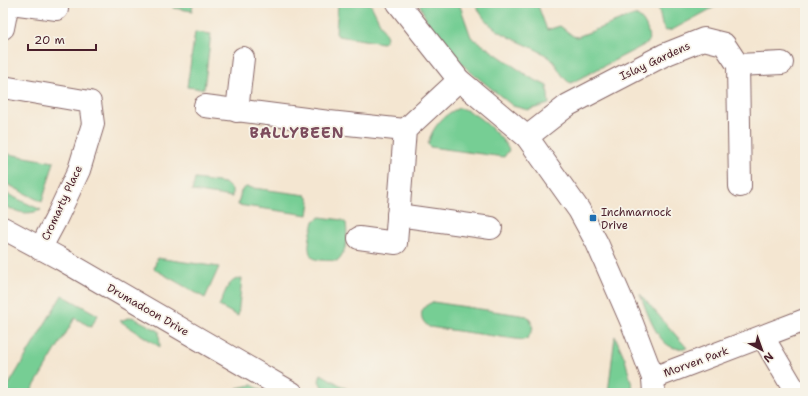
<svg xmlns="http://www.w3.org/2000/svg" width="808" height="396" font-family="'Shantell Sans',sans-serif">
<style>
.green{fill:#76ce94;stroke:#607660}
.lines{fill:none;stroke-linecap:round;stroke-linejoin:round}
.street-casing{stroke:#866565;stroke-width:24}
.street{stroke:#fff;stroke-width:22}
.poi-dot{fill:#1f6fb2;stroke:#f7f3e8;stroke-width:1.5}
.labels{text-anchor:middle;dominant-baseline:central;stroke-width:3.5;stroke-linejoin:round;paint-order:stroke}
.street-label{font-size:11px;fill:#4a1f2b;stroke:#f7f3e8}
.poi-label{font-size:11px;fill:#4a1f2b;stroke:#f7f3e8;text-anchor:start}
.district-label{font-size:15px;font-weight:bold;letter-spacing:1px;fill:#7d4d5e;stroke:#f7f3e8}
</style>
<rect width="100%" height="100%" fill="#f7f3e8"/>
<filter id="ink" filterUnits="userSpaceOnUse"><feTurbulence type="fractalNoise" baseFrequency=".025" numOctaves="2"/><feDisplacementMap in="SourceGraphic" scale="8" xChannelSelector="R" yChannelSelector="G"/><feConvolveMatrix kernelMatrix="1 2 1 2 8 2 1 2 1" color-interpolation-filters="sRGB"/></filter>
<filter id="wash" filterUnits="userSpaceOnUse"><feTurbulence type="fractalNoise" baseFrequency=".012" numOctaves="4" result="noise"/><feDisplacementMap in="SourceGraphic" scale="16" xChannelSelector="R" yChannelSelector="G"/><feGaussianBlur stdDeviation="0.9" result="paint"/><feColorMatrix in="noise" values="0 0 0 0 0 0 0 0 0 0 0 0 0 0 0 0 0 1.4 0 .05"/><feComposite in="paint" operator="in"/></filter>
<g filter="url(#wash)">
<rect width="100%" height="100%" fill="#f4e6d1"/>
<g class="green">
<path d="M174,3H193L192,11L173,8Z"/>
<path d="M338,3H370L387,37L385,41L383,43L338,36L336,33Z"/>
<path d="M419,3H459L471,37L531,78L547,86L549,104L528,110L513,106L467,69L430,28Z"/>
<path d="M476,3H537L547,30L560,26L573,36L577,37L634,15C644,17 651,33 648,43L571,83C562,80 558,65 550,58C526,40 486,36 476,3Z"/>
<path d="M663,3H722L672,30L666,31L662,25L658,5Z"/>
<path d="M195,32L211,34L204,89L187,87Z"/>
<path d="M459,108C475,110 502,136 509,150L504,157L430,147L428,144C432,127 444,114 459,108Z"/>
<path d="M3,153L54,162L42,202L3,182Z"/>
<path d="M195,179L225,183L232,190V197L192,191Z"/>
<path d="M246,187L306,195L310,201L308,215L238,205L241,191Z"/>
<path d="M3,192L41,210C24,216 18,212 3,205Z"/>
<path d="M320,217L342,220L346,223C348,236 347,252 337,261C331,260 321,261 315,259C303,253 312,231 314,221Z"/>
<path d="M157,258L219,267L205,298L154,269Z"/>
<path d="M242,278L238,316L219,306C225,294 227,279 242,278Z"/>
<path d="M640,294L687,348C683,348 678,349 675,348C657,345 646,309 640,294Z"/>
<path d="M62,295L98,315L91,327L75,318L30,393H4Z"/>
<path d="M433,302L527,316L530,319L533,329L528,338L523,340L429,327C418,319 419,307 433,302Z"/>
<path d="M132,317L159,331L160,347L120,321Z"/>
<path d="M615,336L625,359L634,393H608Z"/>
<path d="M321,374L354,393H333L322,387L319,381Z"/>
<path d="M252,385L265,393H244L237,388Z"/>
</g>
</g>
<g filter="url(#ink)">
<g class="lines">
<defs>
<g id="street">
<path d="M11,3L57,9"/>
<path d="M398,3L459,80L527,137L579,210L597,243L632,323L653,378L654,393"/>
<path d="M3,28L8,3"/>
<path d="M738,65L782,63"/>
<path d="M3,87L90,102L93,124L79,170L55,221L40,249"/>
<path d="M205,106L329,122L405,130"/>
<path d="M237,111L243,58"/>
<path d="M527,137L568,105L664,55L704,39L724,44L738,65L740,186"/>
<path d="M398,215L491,228"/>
<path d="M3,228L61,259L292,393"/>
<path d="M359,238L396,243L405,130L459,80"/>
<path d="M763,337L792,386L794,393"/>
<path d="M653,378L805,320"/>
</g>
</defs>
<use href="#street" class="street-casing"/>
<use href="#street" class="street"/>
</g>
</g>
<rect class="poi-dot" x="589" y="214" width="8" height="8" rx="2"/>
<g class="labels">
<g class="street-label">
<text transform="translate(655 61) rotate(-25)">Islay Gardens</text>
<text transform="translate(62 203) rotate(-65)">Cromarty Place</text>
<text transform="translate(148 310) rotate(30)">Drumadoon Drive</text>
<text transform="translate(696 362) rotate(-20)">Morven Park</text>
</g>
<g class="poi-label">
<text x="601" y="212">Inchmarnock<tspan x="601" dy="13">Drive</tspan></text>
</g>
<g class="district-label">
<text x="297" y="133">BALLYBEEN</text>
</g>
</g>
<rect width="808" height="396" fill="none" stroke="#f7f3e8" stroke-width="16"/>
<g transform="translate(762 350) rotate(139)" stroke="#f7f3e8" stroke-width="3" paint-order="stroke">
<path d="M0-3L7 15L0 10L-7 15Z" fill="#4a1f2b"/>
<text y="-6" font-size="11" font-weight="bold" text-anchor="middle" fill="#4a1f2b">N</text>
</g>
<path d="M28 44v6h68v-6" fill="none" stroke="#4a1f2b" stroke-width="2"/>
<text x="34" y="44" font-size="12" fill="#4a1f2b" stroke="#f7f3e8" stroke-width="3" paint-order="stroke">20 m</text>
</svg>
